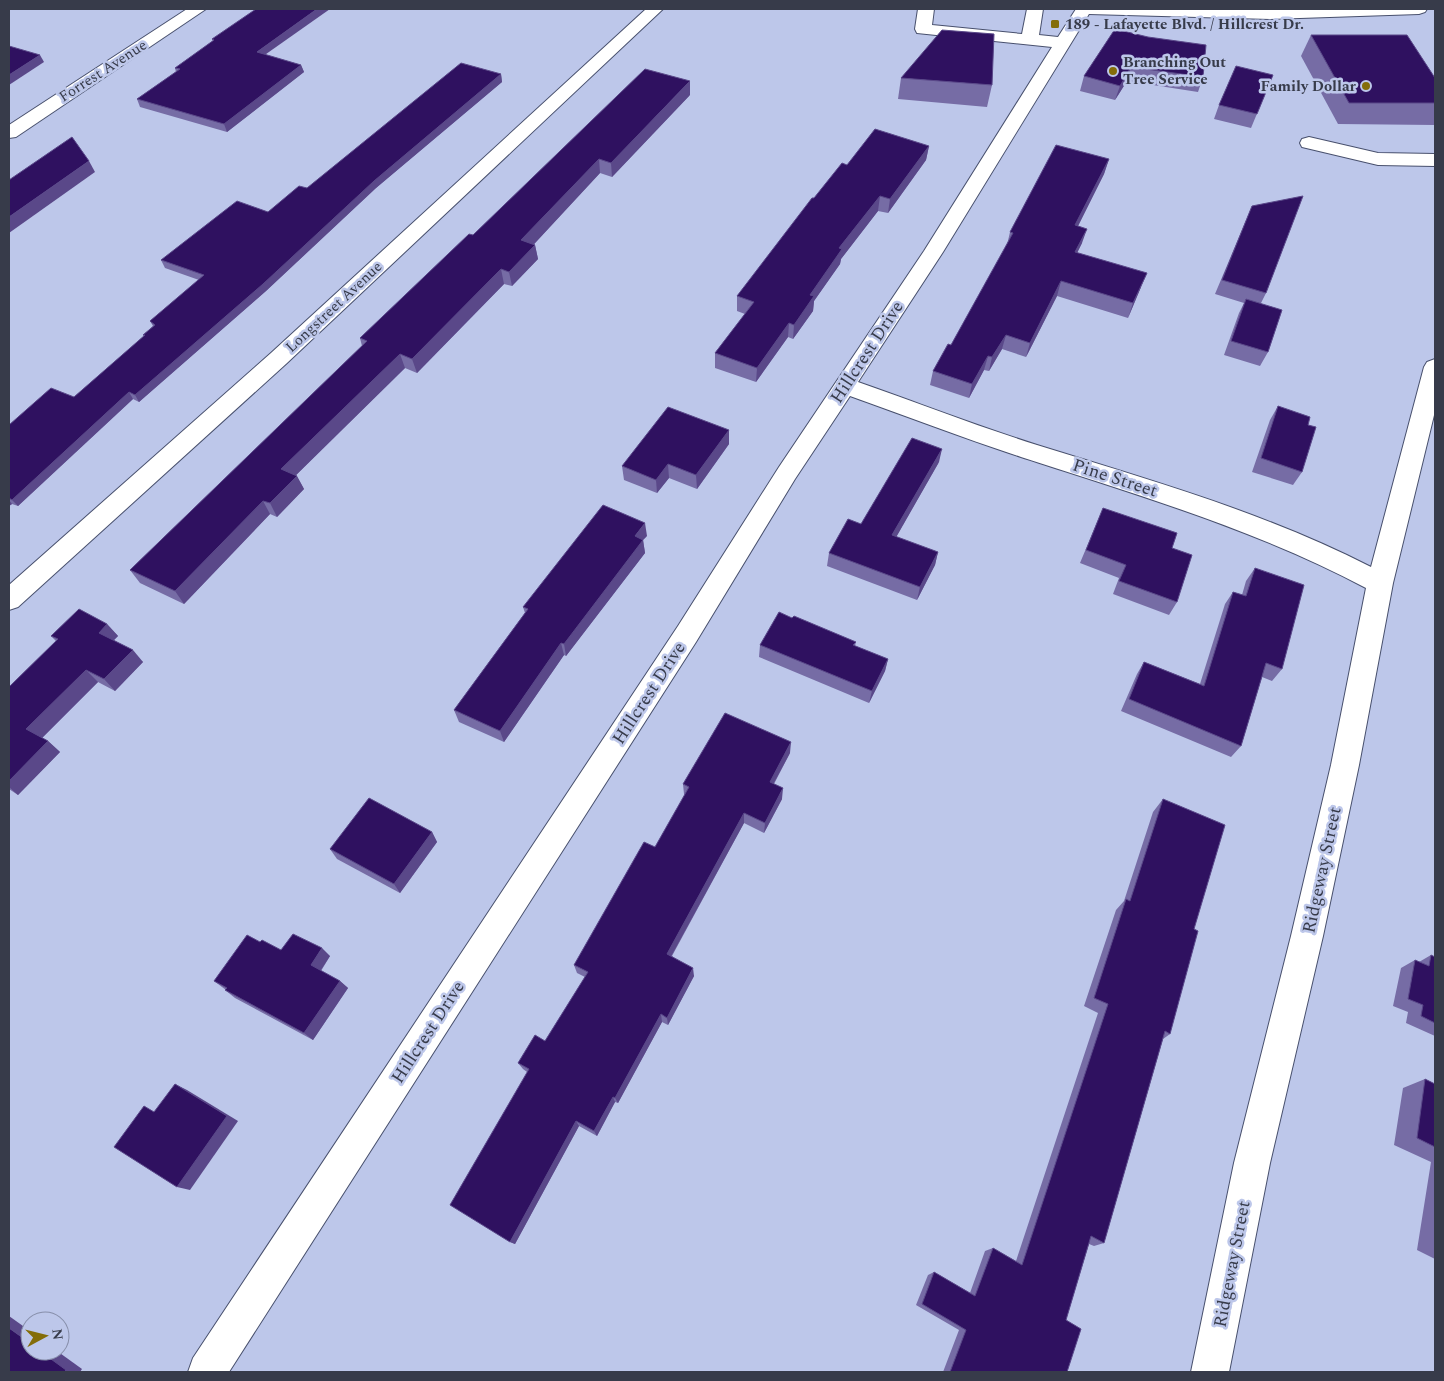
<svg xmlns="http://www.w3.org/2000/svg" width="1444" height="1381" font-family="Spectral,serif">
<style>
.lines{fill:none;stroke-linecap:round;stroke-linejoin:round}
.minor-casing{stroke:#48506d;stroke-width:2}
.major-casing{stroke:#48506d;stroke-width:2}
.minor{fill:#fff;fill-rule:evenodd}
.major{fill:#fff;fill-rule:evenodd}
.wall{fill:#766ca5}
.shaded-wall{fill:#5a4889}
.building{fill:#2f1160;stroke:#5a4889}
.poi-dot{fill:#846d09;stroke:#bdc7ea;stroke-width:2}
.labels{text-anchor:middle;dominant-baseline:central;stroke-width:5;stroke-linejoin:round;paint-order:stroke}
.far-poi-label{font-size:15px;font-weight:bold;fill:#373b4a;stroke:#bdc7ea;text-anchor:start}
.far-street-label{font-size:15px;fill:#373b4a;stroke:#bdc7ea}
.street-label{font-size:18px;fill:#373b4a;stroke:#bdc7ea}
</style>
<rect width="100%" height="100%" fill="#bdc7ea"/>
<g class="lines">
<defs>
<g id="minor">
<path d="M187,9H206L16,137L9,138V125Z"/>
<path d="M646,9H663L287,363L18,607L9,610V585L271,353Z"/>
<path d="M918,9H934L932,25L1022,34L1027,9H1043L1039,35L1058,37L1076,9H1092L943,252L858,382C918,403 977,426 1037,445C1150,480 1266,513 1371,567L1424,367L1427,362L1435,359V411L1393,583L1359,765L1323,936L1270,1163L1229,1372H1191L1234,1163L1291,936L1331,765L1366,588C1257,530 1138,495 1021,457C963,438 906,416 850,396L795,479L696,642L229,1372H188L193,1358L678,626L779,467L924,251L1052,47L917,33L915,29Z"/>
<path d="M1309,137L1378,153L1435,154V166L1378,165L1302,147L1300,143L1302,139Z"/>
</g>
<path id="major" d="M1081,9H1427L1425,12L1419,14L1270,19L1089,14L1083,12Z"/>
</defs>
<use href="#minor" class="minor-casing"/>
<use href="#major" class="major-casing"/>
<use href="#minor" class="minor"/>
<use href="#major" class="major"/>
</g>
<g class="wall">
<path d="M1115,29L1203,77L1198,92L1127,81L1115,100L1080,91L1084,76Z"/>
<path d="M1311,35L1435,78V125L1338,124L1301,56Z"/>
<path d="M212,39L301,65L304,72L227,132L140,107L137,99L176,72L175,68L213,41Z"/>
<path d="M501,74L502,82L376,188L266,291L139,402L133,399L18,506L12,504L9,506V425L74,397L144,336L143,335L153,326L150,321L199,280L165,268L161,260L268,212Z"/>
<path d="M1273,75L1251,128L1214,119L1219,105Z"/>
<path d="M901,78L992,85L987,107L898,99Z"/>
<path d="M690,95L612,177L600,173L534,244L535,245L538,259L512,286L504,284L417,373L405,368L296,475L304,489L277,517L270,514L184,604L140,583L130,570L362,346L360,338L473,235Z"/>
<path d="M929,146L926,160L888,213L878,211L841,259L840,264L814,301L813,311L793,339L788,337L756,382L715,368V353L745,314L737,311V296L847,165Z"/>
<path d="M1109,159L1104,174L1078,226L1082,243L1077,253L1141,287L1128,318L1057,296L1026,357L1002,349L989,371L984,370L969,398L930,385L933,371L951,345L1007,245L1010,232Z"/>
<path d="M1252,206L1266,293L1261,303L1268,352L1260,366L1224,355L1239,313L1244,303L1215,294Z"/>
<path d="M1278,406L1308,425L1302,472L1293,485L1252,472L1270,420Z"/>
<path d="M729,430V444L697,489L669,478L657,493L624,480L622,466Z"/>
<path d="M939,462L896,537L938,552L935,565L917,600L827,566L829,553L861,524Z"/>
<path d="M1103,508L1172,548L1177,602L1169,615L1113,594L1119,578L1080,563Z"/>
<path d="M647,536L643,540L645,553L566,656L564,655L504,742L459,722L454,710L525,613L523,607Z"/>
<path d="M1255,568L1282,669L1272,681L1262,677L1241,746L1231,757L1121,711L1137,674L1144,662L1200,684L1225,604L1233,592L1242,595L1246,581Z"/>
<path d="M792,618L856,642L855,646L888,659L885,671L869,703L759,657L760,645Z"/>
<path d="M107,624L118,636L114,640L143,662L115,691L98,682L42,738L48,741L60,752L18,795L9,789V687L56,641L51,636Z"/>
<path d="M790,753L774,784L782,799L764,833L744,823L672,956L694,976L668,1025L662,1022L618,1103L615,1102L597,1136L579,1126L515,1244L510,1242L527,1072L523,1069L518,1063L545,1041L585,977L577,973L574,965L655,847L685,795L684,794L683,784Z"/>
<path d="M1163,799L1194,929L1170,1034L1163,1039L1104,1243L1094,1246L1089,1244L1066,1320L1067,1372H943L959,1330L916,1305L928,1275L934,1272L970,1293L985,1251L993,1248L1016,1261L1098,1013L1084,1006L1116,910L1124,901L1153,812Z"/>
<path d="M432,832L437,842L400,893L337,859L330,849Z"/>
<path d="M260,942L281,950L330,956L321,971L340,981L348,988L313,1040L235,998L225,990H226L214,981Z"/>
<path d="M1431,955L1435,957V1036L1406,1023L1408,1012L1393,1006L1401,968L1415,960L1419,962Z"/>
<path d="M1425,1079L1435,1084V1259L1417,1250L1431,1162L1394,1145L1403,1088Z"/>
</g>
<g class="shaded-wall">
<path d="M317,9H330L259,59L257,52Z"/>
<path d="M40,55L44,62L9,85V75Z"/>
<path d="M301,65L304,72L227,132L224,124Z"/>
<path d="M1131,67L1127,81L1115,100L1120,86Z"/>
<path d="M501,74L502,82L376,188L266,291L139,402L135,395L374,181Z"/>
<path d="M690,81V95L612,177L611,163Z"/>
<path d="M929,146L926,160L888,213L890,199Z"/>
<path d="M599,159L600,173L524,255L521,240Z"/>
<path d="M1109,159L1104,174L1071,240L1075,225Z"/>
<path d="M89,161L95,172L9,233V217Z"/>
<path d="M880,196L878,211L841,259L840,264L814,301L813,311L793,339L794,325L810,295L839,248Z"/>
<path d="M1087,229L1082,243L1070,267L1075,252Z"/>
<path d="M535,245L538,259L512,286L509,272Z"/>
<path d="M501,269L504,284L417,373L412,359Z"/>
<path d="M1147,273L1141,287L1128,318L1133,303Z"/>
<path d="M1061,281L1057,296L1026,357L1030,343Z"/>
<path d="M789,323L788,337L756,382L757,368Z"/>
<path d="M1006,335L1002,349L989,371L992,357Z"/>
<path d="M400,354L405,368L288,483L281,469Z"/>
<path d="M988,356L984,370L969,398L972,384Z"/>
<path d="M129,392L133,399L18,506L12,500Z"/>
<path d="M729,430V444L697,489L696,475Z"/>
<path d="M942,449L939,462L890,548L892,535Z"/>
<path d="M668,464L669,478L657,493L656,480Z"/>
<path d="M297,476L304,489L277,517L270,503Z"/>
<path d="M9,500L12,504L9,506Z"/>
<path d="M263,501L270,514L184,604L175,591Z"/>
<path d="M645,523L647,536L643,540L645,553L566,656L564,644L635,536Z"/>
<path d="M938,552L935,565L917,600L920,587Z"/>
<path d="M107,624L118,636L109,645L99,633Z"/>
<path d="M561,643L564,655L504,742L500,731Z"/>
<path d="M133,650L143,662L115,691L104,679Z"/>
<path d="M888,659L885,671L869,703L872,691Z"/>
<path d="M86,670L98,682L39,741L26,729Z"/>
<path d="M48,741L60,752L18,795L9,787V781Z"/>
<path d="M791,742L790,753L769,792L770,782Z"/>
<path d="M783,788L782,799L764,833L765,823Z"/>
<path d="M744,813V823L668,962L667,954Z"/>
<path d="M432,832L437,842L400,893L394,884Z"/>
<path d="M322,948L330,956L319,973L311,965Z"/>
<path d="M693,968L694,976L668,1025L667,1018Z"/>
<path d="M340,981L348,988L313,1040L304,1033Z"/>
<path d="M661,1014L662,1022L618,1103L615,1098Z"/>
<path d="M175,1084L187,1090L238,1121L190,1190L177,1187Z"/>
<path d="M613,1097L615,1102L597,1136L594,1131Z"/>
<path d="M576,1121L579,1126L515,1244L510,1242Z"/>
<path d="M9,1316L30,1331V1343L9,1328Z"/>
<path d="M40,1351H57L82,1369L80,1372H64Z"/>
</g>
<g class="building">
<path d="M256,9H317L257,52L301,65L224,124L137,99L180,69L175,68L214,40L212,39Z"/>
<path d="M1115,29L1148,37L1206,45L1203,77L1131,67L1120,86L1084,76Z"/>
<path d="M942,30L994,34L992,85L901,78Z"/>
<path d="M1311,35H1407L1435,78V103H1349Z"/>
<path d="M9,46L40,55L9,75Z"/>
<path d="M461,63L501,74L374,181L263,284L135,395L129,392L12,500L9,498V425L51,388L74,397L145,335H143L155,325L150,321L204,275L161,260L237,201L268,212L299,186L307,188Z"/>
<path d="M1236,66L1273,75L1257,114L1219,105Z"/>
<path d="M645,69L690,81L611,163L599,159L521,240L535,245L509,272L501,269L412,359L400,354L281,469L297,476L270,503L263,501L175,591L130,570L367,341L360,338L469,234L473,235Z"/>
<path d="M875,129L929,146L890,199L880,196L839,248L842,249L810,295L814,296L794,325L789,323L757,368L715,353L754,302L737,296L812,198H814L842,163L847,165Z"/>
<path d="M72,137L89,161L9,217V180Z"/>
<path d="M1056,145L1109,159L1075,225L1087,229L1075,252L1147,273L1133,303L1061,281L1030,343L1006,335L992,357L988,356L972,384L933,371L948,344L951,345L1013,233L1010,232Z"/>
<path d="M1303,196L1266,293L1222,280L1252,206Z"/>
<path d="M1246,299L1282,310L1268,352L1231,341Z"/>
<path d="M1278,406L1310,417L1308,425L1316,427L1302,472L1261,458Z"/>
<path d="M668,407L729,430L696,475L668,464L656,480L622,466Z"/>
<path d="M912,438L942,449L892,535L938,552L920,587L829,553L848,519L861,524Z"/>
<path d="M603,505L645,523L635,536L643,540L564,644L561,643L500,731L454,710L528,609L523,607Z"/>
<path d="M1103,508L1177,533L1172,548L1192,555L1177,602L1119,581L1126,565L1086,550Z"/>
<path d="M1255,568L1304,585L1282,669L1266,663L1241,746L1129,699L1144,662L1204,686L1233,592L1246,596Z"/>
<path d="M79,609L107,624L99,633L133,650L104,679L86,670L26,729L48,741L9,781V687L58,639L51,636Z"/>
<path d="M779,612L792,618L794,616L856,642L853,645L888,659L872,691L760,645Z"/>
<path d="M725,713L791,742L770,782L783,788L765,823L744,813L667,954L693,968L667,1018L661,1014L615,1098L613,1097L594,1131L576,1121L510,1242L450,1205L529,1069L518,1063L535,1035L545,1041L588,972L574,965L644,842L655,847L689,787L683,784Z"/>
<path d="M369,798L432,832L394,884L330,849Z"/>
<path d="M1163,799L1225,825L1194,929L1198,931L1170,1034L1165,1031L1104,1243L1091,1236L1066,1320L1081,1329L1067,1372H950L966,1330L922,1304L934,1272L975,1296L993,1248L1022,1265L1108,1004L1094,998L1126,899L1130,901Z"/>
<path d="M293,934L322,948L311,965L340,981L304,1033L225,990L227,988L214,981L247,935L260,942L262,940L281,950Z"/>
<path d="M1431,955L1435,957V1023L1421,1016L1423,1005L1408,999L1415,960L1429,966Z"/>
<path d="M1425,1079L1435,1084V1147L1417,1138Z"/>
<path d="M175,1084L227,1116L177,1187L114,1147L144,1106L154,1112Z"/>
<path d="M9,1328L30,1343V1351H40L66,1370L64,1372H9Z"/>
</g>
<g class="poi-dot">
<rect x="1050" y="19" width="10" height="10" rx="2.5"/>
<circle cx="1113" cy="71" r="5"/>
<circle cx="1366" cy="86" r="5"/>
</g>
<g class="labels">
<g class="far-poi-label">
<text x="1065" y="24">189 - Lafayette Blvd. / Hillcrest Dr.</text>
<text x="1123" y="62">Branching Out<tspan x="1123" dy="17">Tree Service</tspan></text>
<text x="1356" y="86" text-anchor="end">Family Dollar</text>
</g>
<g class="far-street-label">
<text transform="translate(103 71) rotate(-33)">Forrest Avenue</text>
<text transform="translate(334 307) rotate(-43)">Longstreet Avenue</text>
</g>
<g class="street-label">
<text transform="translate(867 352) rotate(-57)">Hillcrest Drive</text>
<text transform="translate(1115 478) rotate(18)">Pine Street</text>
<text transform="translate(649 693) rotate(-57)">Hillcrest Drive</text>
<text transform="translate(1322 870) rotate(-78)">Ridgeway Street</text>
<text transform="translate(428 1032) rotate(-57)">Hillcrest Drive</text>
<text transform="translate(1232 1264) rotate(-79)">Ridgeway Street</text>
</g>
</g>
<rect width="1444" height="1381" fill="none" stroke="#373b4a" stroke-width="20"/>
<g transform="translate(45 1336) rotate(83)"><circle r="24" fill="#bdc7ea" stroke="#878faa"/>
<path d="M0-4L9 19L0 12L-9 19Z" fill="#846d09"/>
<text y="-8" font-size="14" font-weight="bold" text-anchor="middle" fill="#373b4a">N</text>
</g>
</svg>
